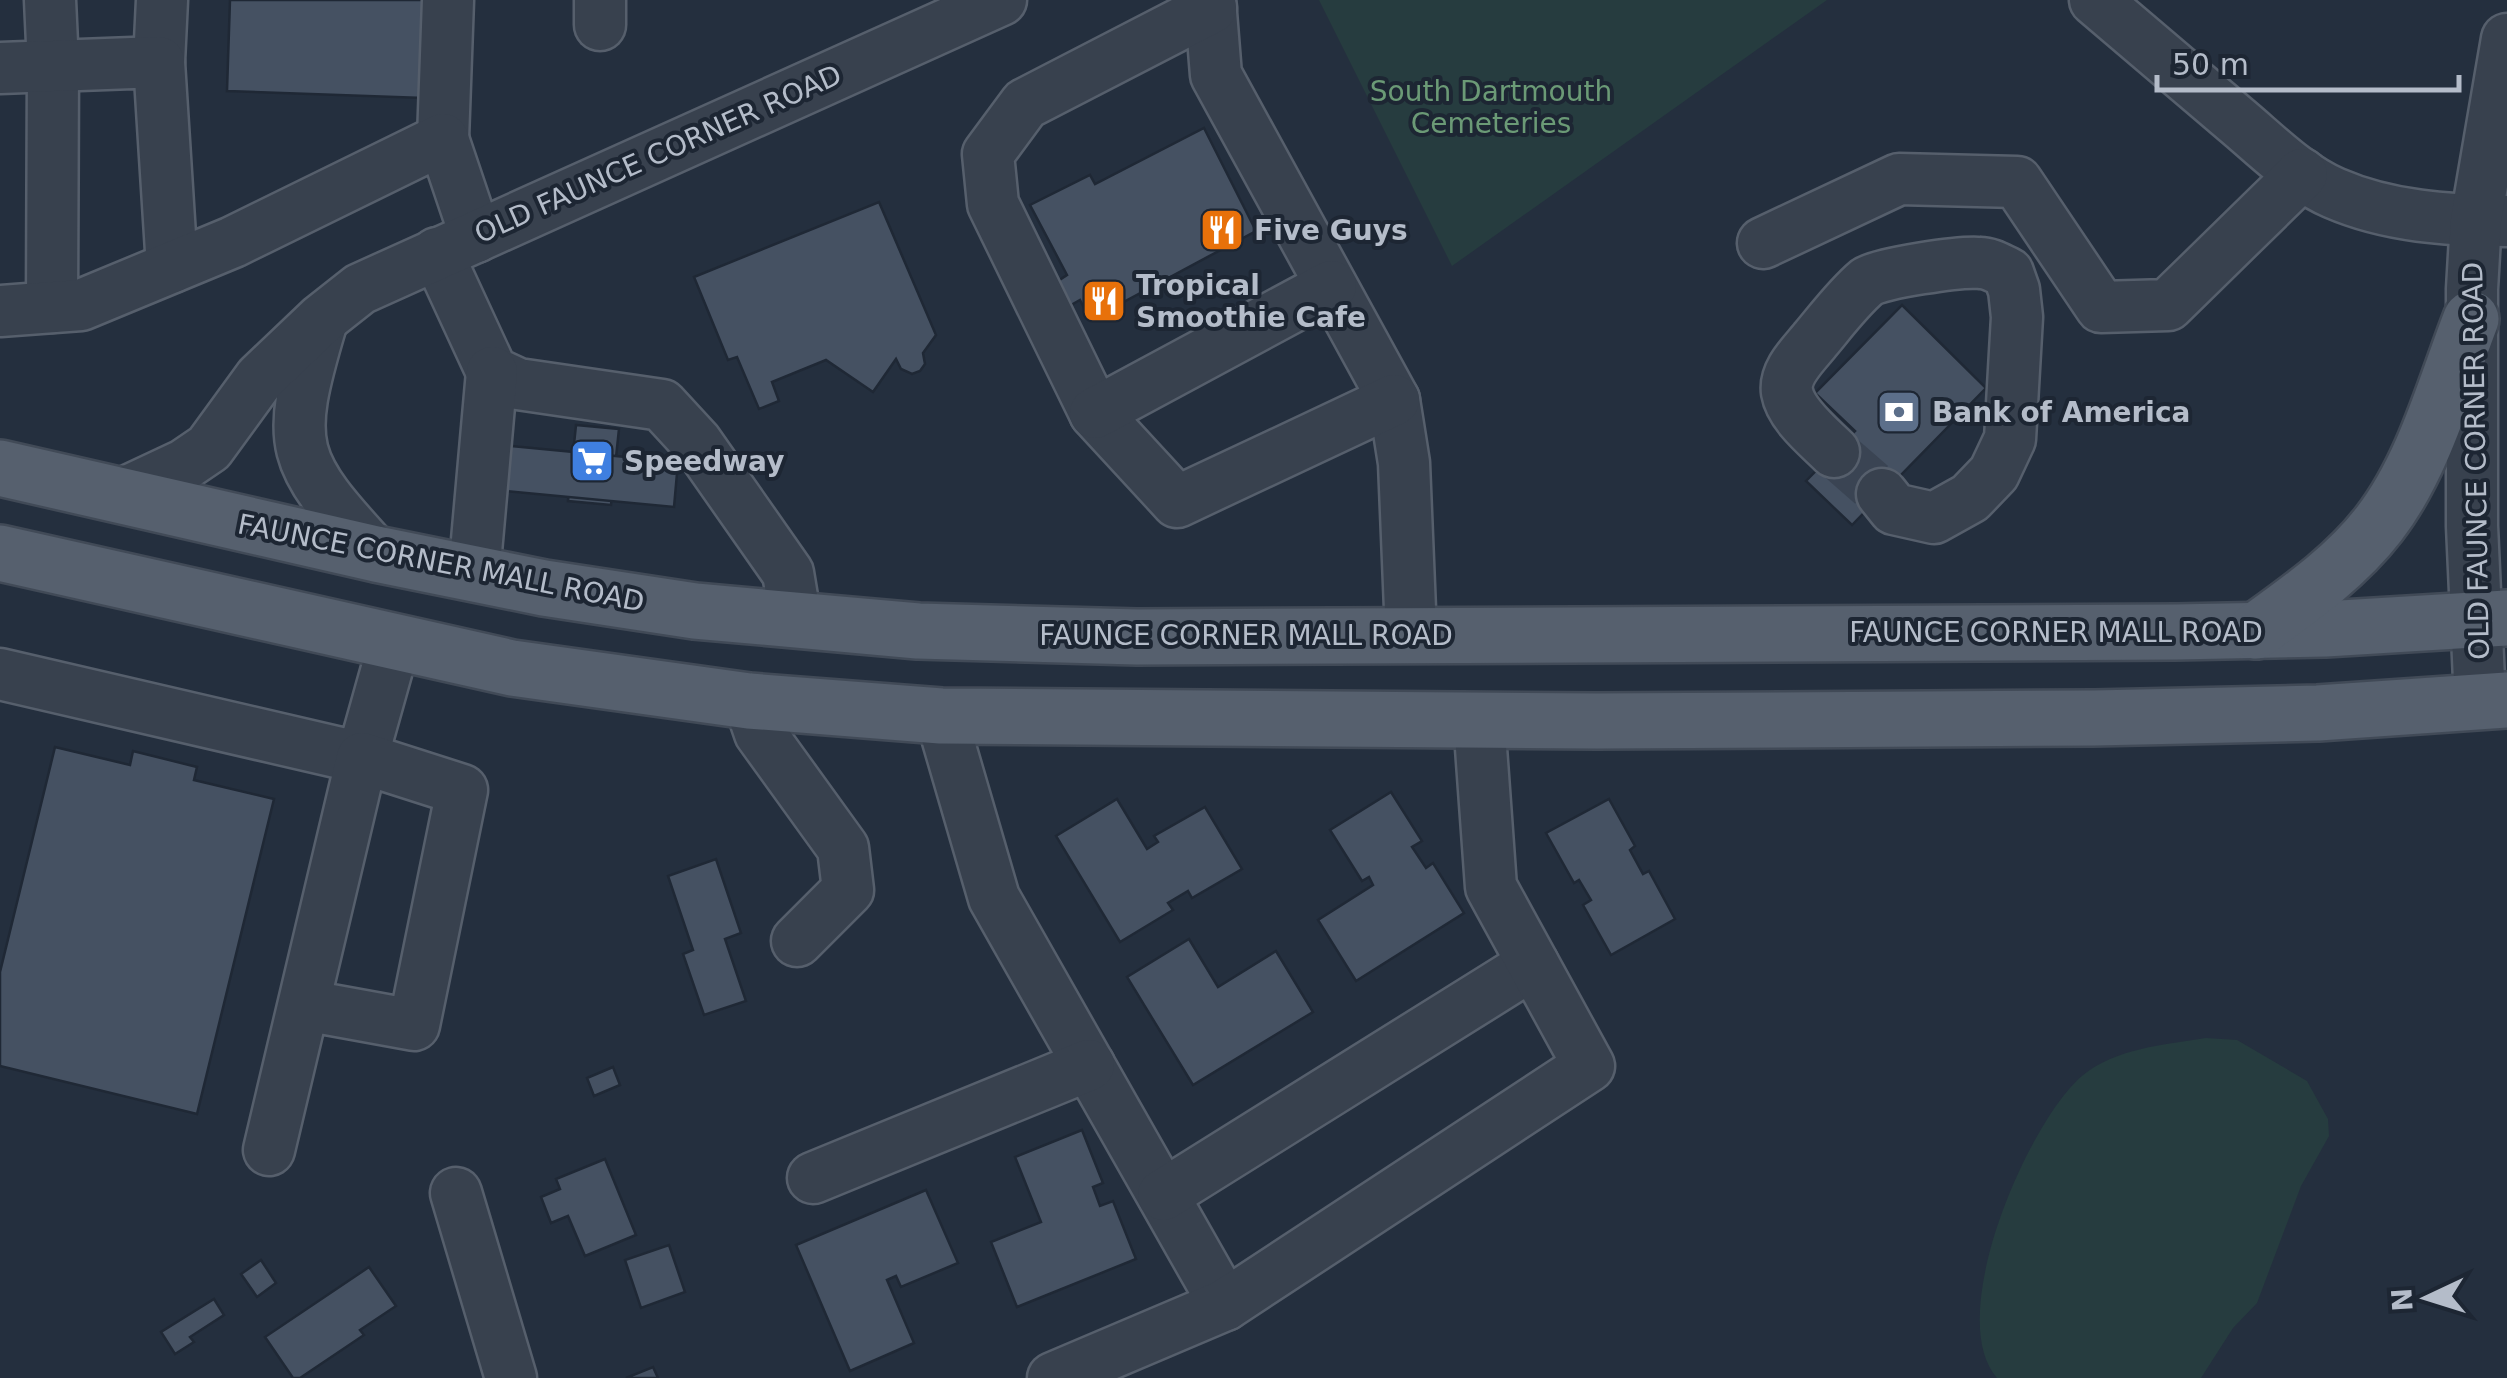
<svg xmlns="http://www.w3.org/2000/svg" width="2507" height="1378" font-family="'DejaVu Sans',sans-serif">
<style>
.green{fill:#263c3f}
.building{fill:#455162;stroke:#1f2835;stroke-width:2.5}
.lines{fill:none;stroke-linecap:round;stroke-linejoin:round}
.minor-tunnel{stroke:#3a4453;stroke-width:50;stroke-dasharray:50 25;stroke-linecap:butt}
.minor-casing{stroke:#565f6c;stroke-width:55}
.major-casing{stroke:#414a57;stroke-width:60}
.minor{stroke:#38414e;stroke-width:50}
.major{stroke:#56606e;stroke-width:55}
.labels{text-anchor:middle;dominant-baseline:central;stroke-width:8;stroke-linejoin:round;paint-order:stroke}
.park-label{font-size:28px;fill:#6b9a76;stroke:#1d2633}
.street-label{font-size:28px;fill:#b4bcc9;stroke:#1d2633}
.poi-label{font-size:28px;font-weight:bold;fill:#b4bcc9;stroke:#1d2633;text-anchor:start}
</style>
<rect width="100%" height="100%" fill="#242f3e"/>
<g class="green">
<path d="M1319,0H1827L1452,266Z"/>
<path d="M2206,1038L2237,1040L2307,1081L2328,1119L2329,1136L2301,1186L2257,1303L2233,1328L2201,1378H1997C1943,1317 2028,1122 2082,1076C2116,1048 2163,1045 2206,1038Z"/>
</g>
<g class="building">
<path d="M230,0H426L424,98L227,91Z"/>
<path d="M1204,128L1256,231L1090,320L1080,300L1071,305L1058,281L1067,275L1030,205L1090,175L1095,184Z"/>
<path d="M879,202L936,335L923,353L925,364L920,371L912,374L901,369L896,359L873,392L826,360L772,382L779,401L759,409L737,357L728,360L694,277Z"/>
<path d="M1902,305L1986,388L1852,525L1806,481L1855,431L1815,393Z"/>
<path d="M576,425L619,429L611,505L568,501Z"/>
<path d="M511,446L678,462L674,507L506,491Z"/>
<path d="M55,747L130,765L133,751L197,767L194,780L274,799L197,1114L0,1066V972Z"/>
<path d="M1391,792L1422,841L1412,847L1426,868L1433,863L1464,913L1356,981L1318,920L1373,885L1369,877L1362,881L1330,830Z"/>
<path d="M1117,799L1147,849L1158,842L1154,836L1205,807L1242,869L1192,898L1188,891L1168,903L1173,910L1120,942L1056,836Z"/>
<path d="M1609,799L1635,846L1630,850L1643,874L1649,871L1675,919L1611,955L1583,905L1591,900L1579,880L1574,883L1546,833Z"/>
<path d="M716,859L741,933L725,939L746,1001L704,1015L683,954L693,950L668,876Z"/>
<path d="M1189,939L1218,987L1276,951L1313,1012L1193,1085L1127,977Z"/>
<path d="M613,1067L620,1085L594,1096L587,1078Z"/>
<path d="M1082,1130L1103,1183L1093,1187L1100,1206L1113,1201L1136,1259L1017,1307L991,1242L1041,1222L1015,1157Z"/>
<path d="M605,1159L636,1235L585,1256L568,1216L551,1223L541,1197L560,1189L556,1179Z"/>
<path d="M926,1190L958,1263L901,1287L896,1276L887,1280L914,1343L850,1371L796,1245Z"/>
<path d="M669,1245L685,1292L641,1308L625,1260Z"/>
<path d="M261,1260L276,1283L257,1297L241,1274Z"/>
<path d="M369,1267L396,1306L360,1330L364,1335L300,1378H293L265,1337Z"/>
<path d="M214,1299L224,1315L190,1337L194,1342L175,1354L161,1332Z"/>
<path d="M653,1367L658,1378H626Z"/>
</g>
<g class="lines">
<path class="minor-tunnel" d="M1834,452L1882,494"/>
<defs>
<g id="minor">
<path d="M50,0L53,65L52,307"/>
<path d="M600,0V25"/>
<path d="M1210,0L1216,75L1394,400L1404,463L1411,634"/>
<path d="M2095,0C2142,40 2189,80 2236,120C2266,145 2297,177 2334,193C2389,217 2448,220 2507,221"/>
<path d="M1211,8L1025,104L988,154L993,204L1095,413L1177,502L1394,400"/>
<path d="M159,62L162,0"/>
<path d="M0,68L159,62L172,267"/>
<path d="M443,139L448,0"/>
<path d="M1763,243L1899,179L2017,182L2101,307L2168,305L2302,174"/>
<path d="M437,253L492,372L518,384L662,405L697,443L788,573L796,621"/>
<path d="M0,311L81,305L233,242L443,139L476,237"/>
<path d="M321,324C284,448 290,460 376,554"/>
<path d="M1095,413L1331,286"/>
<path d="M1834,452C1819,437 1791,415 1787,392C1784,372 1804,354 1815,340C1831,321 1848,298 1867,282C1879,273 1962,261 1980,263C1990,263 1999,269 2008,273L2014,290L2017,317L2010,439L1994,473L1970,498L1934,518L1894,509L1882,494"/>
<path d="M120,495L184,465L209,448L260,378L322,319L360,289L1001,0"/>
<path d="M474,574L492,372"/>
<path d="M0,674L362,758L394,644"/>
<path d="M749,701L760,733L843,848L848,890L797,941"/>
<path d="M2480,702L2472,526V289L2476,220L2507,39"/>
<path d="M941,716L994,898L1225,1305"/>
<path d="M269,1150L362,758L462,790L414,1025L304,1005"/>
<path d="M813,1178L1089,1065"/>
<path d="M456,1193L511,1378"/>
<path d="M1163,1195L1533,964"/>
<path d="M1053,1378L1225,1305L1589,1066L1491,887L1479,720"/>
</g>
<g id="major">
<path d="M0,468L376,554L544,588L695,611L918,631L1137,637L2176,632L2325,629L2507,618"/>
<path d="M0,553L512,668L749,701L941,716L1597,721L2094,718L2318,713L2507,700"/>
<path d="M2256,631C2300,599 2346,567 2379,524C2424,466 2445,386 2471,319"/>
</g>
</defs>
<use href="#minor" class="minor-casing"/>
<use href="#major" class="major-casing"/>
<use href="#minor" class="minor"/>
<use href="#major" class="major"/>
</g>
<defs>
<symbol id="restaurant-square" viewBox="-11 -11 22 22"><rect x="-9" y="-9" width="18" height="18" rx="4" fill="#e8710a" stroke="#1d2633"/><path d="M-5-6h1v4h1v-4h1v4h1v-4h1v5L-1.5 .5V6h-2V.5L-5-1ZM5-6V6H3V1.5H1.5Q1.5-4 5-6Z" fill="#fff"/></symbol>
<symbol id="bank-square" viewBox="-11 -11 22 22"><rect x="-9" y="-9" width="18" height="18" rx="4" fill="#5c6f8a" stroke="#1d2633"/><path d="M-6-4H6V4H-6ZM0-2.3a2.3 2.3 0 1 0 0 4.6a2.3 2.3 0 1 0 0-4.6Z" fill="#fff"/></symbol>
<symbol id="supermarket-square" viewBox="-11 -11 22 22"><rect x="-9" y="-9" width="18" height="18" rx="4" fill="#3f7fe0" stroke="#1d2633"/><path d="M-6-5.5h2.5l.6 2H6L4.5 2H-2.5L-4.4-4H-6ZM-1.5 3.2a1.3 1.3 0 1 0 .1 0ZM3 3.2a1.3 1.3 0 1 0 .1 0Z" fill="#fff"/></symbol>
</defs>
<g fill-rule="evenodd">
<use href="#restaurant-square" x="1197" y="205" width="50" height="50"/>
<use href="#restaurant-square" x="1079" y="276" width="50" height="50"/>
<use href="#bank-square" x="1874" y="387" width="50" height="50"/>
<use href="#supermarket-square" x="567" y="436" width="50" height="50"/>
</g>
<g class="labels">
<g class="park-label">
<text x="1491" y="91">South Dartmouth<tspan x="1491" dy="32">Cemeteries</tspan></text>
</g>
<g class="street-label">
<text transform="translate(658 154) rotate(-24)">OLD FAUNCE CORNER ROAD</text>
<text transform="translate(2476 461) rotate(-91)">OLD FAUNCE CORNER ROAD</text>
<text transform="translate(441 563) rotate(11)">FAUNCE CORNER MALL ROAD</text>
<text x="2056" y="632">FAUNCE CORNER MALL ROAD</text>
<text x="1246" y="635">FAUNCE CORNER MALL ROAD</text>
</g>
<g class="poi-label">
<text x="1254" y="230">Five Guys</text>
<text x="1136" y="285">Tropical<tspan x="1136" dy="32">Smoothie Cafe</tspan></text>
<text x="1932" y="412">Bank of America</text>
<text x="624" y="461">Speedway</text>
</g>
</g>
<g transform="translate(2427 1298) rotate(266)" stroke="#1d2633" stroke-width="8" paint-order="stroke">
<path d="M0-8L18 38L0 25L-18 38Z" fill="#b4bcc9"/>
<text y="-15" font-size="28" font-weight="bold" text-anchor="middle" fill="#b4bcc9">N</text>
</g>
<path d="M2157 75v15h302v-15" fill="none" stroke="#b4bcc9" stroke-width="5"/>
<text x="2172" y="75" font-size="30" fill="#b4bcc9" stroke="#1d2633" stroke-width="8" paint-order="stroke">50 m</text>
</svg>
